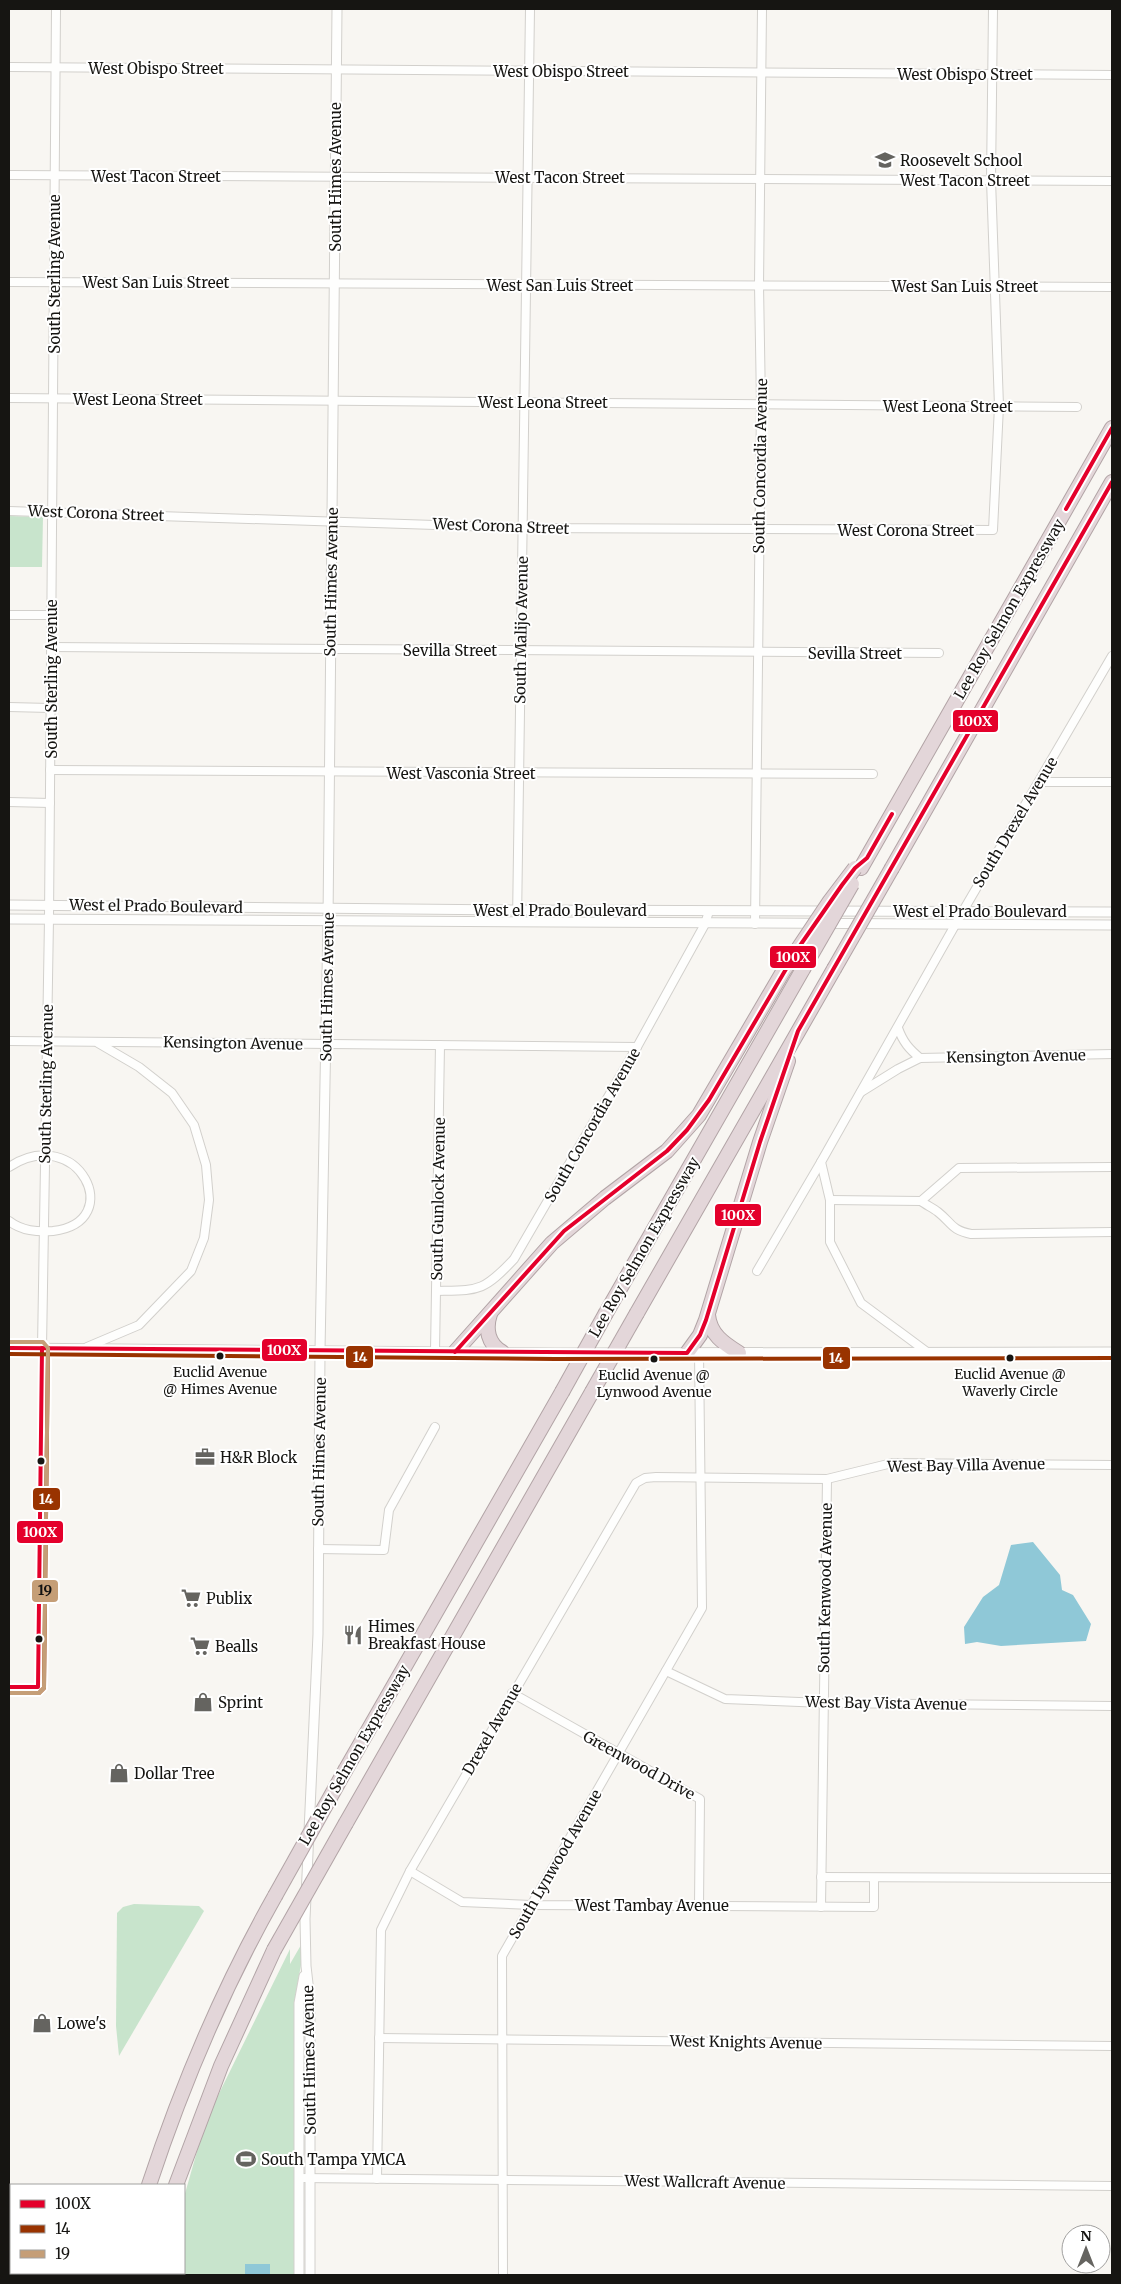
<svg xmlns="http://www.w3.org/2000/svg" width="1121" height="2284" font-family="Merriweather,serif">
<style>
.green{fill:#c8e4cc}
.water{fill:#8fc8d7}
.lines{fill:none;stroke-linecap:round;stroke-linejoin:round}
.minor-casing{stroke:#d2d0cc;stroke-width:10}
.tertiary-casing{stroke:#d2d0cc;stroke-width:11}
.motorway-casing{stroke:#b2a4a6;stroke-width:16}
.minor{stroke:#fefefd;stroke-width:8}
.tertiary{stroke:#fefefd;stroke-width:9}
.motorway{stroke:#e3d6d9;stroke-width:14}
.motorway-bridge-casing{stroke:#b2a4a6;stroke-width:16;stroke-linecap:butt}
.motorway-bridge{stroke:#e3d6d9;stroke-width:14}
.bus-1-casing{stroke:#fff;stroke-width:8}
.bus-2-casing{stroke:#fff;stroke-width:8}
.bus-3-casing{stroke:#fff;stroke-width:8}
.bus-1{stroke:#e4002b;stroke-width:4}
.bus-2{stroke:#930;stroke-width:4}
.bus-3{stroke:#c59e77;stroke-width:4}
.bus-dot{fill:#161512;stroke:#fff;stroke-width:2}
.labels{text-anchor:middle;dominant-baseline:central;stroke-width:4;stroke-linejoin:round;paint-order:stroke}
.bus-label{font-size:14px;fill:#161512;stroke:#fff}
.street-label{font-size:15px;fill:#161512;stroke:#fff}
.poi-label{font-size:15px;fill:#161512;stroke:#fff;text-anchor:start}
.line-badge{stroke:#fff;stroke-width:2}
.badge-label{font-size:14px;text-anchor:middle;font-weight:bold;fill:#fff}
.pale-badge-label{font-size:14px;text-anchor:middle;font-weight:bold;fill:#111}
</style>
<rect width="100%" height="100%" fill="#f8f6f2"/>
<g class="green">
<path d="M9,516L43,517L42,567H9Z"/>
<path d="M134,1904L199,1906L204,1911L119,2056L116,2026L117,1913L123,1907Z"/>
<path d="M301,1945V1965L294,2003V2275H162V2273H184V2197L206,2120L290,1949V1964Z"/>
</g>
<g class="water">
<path d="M1033,1542L1060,1575L1062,1590L1073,1595L1091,1624L1086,1641L1001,1646L977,1642L965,1644L964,1627L983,1597L999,1585L1011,1545Z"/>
<rect x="245" y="2264" width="25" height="11"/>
</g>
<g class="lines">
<defs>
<g id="minor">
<path d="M9,67L1112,75"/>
<path d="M9,175L1112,181"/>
<path d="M9,282L1112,287"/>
<path d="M9,398L1077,407"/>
<path d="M9,511L523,528L993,530L999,406L991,180L993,9"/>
<path d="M9,615H51"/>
<path d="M50,647L939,653"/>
<path d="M9,707L50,708"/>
<path d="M50,770L873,774"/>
<path d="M1039,782H1112"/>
<path d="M9,802L50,803"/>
<path d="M517,922L530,9"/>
<path d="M755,924L761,404L759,285L762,9"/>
<path d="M898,1028C903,1042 909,1049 920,1058"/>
<path d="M9,1041L637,1047"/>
<path d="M861,1092L898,1069L920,1058L1112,1054"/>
<path d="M9,1167C78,1122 128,1222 53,1231C37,1232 22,1231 9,1221"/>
<path d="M830,1200L921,1201"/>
<path d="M921,1201L959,1168L1112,1167"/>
<path d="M921,1201C926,1205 933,1208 938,1212C952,1223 951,1230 971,1234L1112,1232"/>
<path d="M757,1271L821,1162"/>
<path d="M437,1291C479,1290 483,1292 514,1259L637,1047L705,924L709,911"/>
<path d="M87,1347L139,1325L191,1271L204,1238L209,1200L206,1165L194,1125L172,1093L139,1067L98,1043"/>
<path d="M42,1348L49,919L56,9"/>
<path d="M435,1352L440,1045"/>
<path d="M927,1352L861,1303L830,1242V1200L821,1162L963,911L1112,656"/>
<path d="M318,1549L384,1550L389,1510L435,1427"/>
<path d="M666,1671L725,1699L824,1703L1112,1706"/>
<path d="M512,1693L700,1799L699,1905"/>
<path d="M410,1871L462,1902L531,1905L874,1907V1878"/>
<path d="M821,1877L1112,1878"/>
<path d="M821,1907L827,1479"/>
<path d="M379,2038L1112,2046"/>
<path d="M299,2178L1112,2186"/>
<path d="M377,2179L381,1930L410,1871L636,1483L645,1478L656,1477L827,1479L892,1463L1112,1465"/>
<path d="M503,2275L502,1956L702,1608L699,1353"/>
</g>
<g id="tertiary">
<path d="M9,905L517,910L1112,912"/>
<path d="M9,919L1112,925"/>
<path d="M9,1348L555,1353L1112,1352"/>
<path d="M299,2275V2003L304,1976"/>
<path d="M310,2275V2001L306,1966L305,1919L318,1634L320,1351L328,921L337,9"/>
</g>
<g id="motorway">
<path d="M861,868L1112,428"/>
<path d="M892,868L1112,482"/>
<path d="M606,1313L803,969"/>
<path d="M637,1313L834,969"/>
<path d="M490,1314C485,1329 488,1344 502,1352"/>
<path d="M708,1315C710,1334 723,1343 739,1353"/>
<path d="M455,1352L552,1243L605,1198"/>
<path d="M687,1353L700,1335L706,1320L760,1142L788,1061"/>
<path d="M346,1769L562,1392"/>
<path d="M346,1823L592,1392"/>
<path d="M149,2185C182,2085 223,1988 275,1896"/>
<path d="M176,2185L221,2066L274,1950"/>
<path d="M122,2275L123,2273"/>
<path d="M150,2275V2273"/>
</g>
</defs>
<use href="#minor" class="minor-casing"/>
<use href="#tertiary" class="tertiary-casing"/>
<use href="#motorway" class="motorway-casing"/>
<use href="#minor" class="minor"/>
<use href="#tertiary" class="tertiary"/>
<use href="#motorway" class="motorway"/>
<defs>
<g id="motorway-bridge">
<path d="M803,969L852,884"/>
<path d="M834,969L892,868"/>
<path d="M605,1198L667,1151L699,1115L784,970L830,901L855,868"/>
<path d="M562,1392L606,1313"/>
<path d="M592,1392L637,1313"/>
<path d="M275,1896L346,1769"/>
<path d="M274,1950L346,1823"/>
</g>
</defs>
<use href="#motorway-bridge" class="motorway-bridge-casing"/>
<use href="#motorway-bridge" class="motorway-bridge"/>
<defs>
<g id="bus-1">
<path d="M1066,509L1112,428"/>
<path d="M9,1348L687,1353L700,1335L706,1320L760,1142L798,1031L1112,482"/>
<path d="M455,1352L564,1231L667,1151L687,1130L709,1100L799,947L842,885L855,868L867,858L892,814"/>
<path d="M9,1687H38L42,1348"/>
</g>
<g id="bus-2">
<path d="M9,1354L555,1359L1112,1358"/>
<path d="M9,1693H39L44,1688L48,1348"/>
</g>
<path id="bus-3" d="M9,1342H43L48,1348L44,1688L39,1693H9"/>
</defs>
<use href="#bus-1" class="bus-1-casing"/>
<use href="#bus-2" class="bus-2-casing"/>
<use href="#bus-3" class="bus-3-casing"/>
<use href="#bus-1" class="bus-1"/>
<use href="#bus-2" class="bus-2"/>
<use href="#bus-3" class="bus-3"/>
</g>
<defs>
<symbol id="school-bare" viewBox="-9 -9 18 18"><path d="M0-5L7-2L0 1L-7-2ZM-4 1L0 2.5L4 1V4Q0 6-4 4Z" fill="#656460" stroke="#fff" stroke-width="2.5" paint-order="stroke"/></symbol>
<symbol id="office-bare" viewBox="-9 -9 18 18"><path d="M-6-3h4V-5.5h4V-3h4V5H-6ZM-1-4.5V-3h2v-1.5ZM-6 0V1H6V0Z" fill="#656460" stroke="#fff" stroke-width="2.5" paint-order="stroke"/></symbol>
<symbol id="supermarket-bare" viewBox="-9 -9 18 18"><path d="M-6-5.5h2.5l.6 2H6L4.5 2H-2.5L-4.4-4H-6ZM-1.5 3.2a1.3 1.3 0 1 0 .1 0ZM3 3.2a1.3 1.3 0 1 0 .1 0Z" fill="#656460" stroke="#fff" stroke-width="2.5" paint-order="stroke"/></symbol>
<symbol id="restaurant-bare" viewBox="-9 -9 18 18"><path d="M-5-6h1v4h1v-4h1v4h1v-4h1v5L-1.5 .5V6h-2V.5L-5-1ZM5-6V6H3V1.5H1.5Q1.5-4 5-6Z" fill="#656460" stroke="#fff" stroke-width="2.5" paint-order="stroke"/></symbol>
<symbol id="shop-bare" viewBox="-9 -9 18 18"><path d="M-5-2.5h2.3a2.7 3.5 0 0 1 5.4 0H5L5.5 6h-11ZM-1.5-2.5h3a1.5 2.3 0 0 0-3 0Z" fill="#656460" stroke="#fff" stroke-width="2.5" paint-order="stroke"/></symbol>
<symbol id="stadium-bare" viewBox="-9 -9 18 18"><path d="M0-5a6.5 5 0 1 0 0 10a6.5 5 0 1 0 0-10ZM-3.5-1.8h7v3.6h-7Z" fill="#656460" stroke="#fff" stroke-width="2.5" paint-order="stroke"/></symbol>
</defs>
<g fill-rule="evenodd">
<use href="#school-bare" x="871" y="146" width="28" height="28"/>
<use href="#office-bare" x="191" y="1443" width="28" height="28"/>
<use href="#supermarket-bare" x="177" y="1584" width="28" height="28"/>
<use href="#restaurant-bare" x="339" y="1621" width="28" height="28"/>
<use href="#supermarket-bare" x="186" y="1632" width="28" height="28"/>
<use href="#shop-bare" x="189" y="1688" width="28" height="28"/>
<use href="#shop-bare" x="105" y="1759" width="28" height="28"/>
<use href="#shop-bare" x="28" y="2009" width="28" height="28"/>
<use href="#stadium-bare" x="232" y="2145" width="28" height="28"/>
</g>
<g class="bus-dot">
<circle cx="220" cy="1356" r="4.5"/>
<circle cx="1010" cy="1358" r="4.5"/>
<circle cx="654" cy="1359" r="4.5"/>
<circle cx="41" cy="1461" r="4.5"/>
<circle cx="39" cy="1639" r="4.5"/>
</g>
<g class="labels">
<g class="bus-label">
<text x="220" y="1372">Euclid Avenue<tspan x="220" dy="17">@ Himes Avenue</tspan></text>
<text x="1010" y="1374">Euclid Avenue @<tspan x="1010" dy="17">Waverly Circle</tspan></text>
<text x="654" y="1375">Euclid Avenue @<tspan x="654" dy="17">Lynwood Avenue</tspan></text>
</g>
<g class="street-label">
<text x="156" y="68">West Obispo Street</text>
<text x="561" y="71">West Obispo Street</text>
<text x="965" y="74">West Obispo Street</text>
<text x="156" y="176">West Tacon Street</text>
<text transform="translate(335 177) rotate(-90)">South Himes Avenue</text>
<text x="560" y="177">West Tacon Street</text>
<text x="965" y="180">West Tacon Street</text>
<text transform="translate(54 274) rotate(-90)">South Sterling Avenue</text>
<text x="156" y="282">West San Luis Street</text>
<text x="560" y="285">West San Luis Street</text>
<text x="965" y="286">West San Luis Street</text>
<text x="138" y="399">West Leona Street</text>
<text x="543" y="402">West Leona Street</text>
<text x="948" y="406">West Leona Street</text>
<text transform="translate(760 466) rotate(-89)">South Concordia Avenue</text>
<text transform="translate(96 513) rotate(2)">West Corona Street</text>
<text transform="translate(501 526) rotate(2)">West Corona Street</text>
<text x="906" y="530">West Corona Street</text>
<text transform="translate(331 582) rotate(-89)">South Himes Avenue</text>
<text transform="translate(1009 609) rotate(-60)">Lee Roy Selmon Expressway</text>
<text transform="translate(521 630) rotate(-89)">South Malijo Avenue</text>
<text x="450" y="650">Sevilla Street</text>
<text x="855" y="653">Sevilla Street</text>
<text transform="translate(51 679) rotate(-90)">South Sterling Avenue</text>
<text x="461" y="773">West Vasconia Street</text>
<text transform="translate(1015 822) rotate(-59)">South Drexel Avenue</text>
<text transform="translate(156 906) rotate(1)">West el Prado Boulevard</text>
<text x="560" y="910">West el Prado Boulevard</text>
<text x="980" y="911">West el Prado Boulevard</text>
<text transform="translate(327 987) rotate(-89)">South Himes Avenue</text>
<text transform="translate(233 1043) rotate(1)">Kensington Avenue</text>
<text transform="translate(1016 1056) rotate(-1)">Kensington Avenue</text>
<text transform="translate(46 1084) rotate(-89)">South Sterling Avenue</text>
<text transform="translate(592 1125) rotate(-60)">South Concordia Avenue</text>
<text transform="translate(438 1199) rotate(-89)">South Gunlock Avenue</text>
<text transform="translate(644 1247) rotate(-60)">Lee Roy Selmon Expressway</text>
<text transform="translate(319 1452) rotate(-89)">South Himes Avenue</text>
<text transform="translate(966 1465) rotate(-1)">West Bay Villa Avenue</text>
<text transform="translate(825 1588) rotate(-89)">South Kenwood Avenue</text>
<text transform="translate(886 1703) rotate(1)">West Bay Vista Avenue</text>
<text transform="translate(492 1729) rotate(-60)">Drexel Avenue</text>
<text transform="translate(354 1755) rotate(-60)">Lee Roy Selmon Expressway</text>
<text transform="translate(639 1765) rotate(29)">Greenwood Drive</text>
<text transform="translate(555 1864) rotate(-60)">South Lynwood Avenue</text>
<text x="652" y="1905">West Tambay Avenue</text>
<text transform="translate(746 2042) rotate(1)">West Knights Avenue</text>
<text transform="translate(309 2060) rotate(-91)">South Himes Avenue</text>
<text transform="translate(705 2182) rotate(1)">West Wallcraft Avenue</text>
</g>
<g class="poi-label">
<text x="900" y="160">Roosevelt School</text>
<text x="220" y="1457">H&amp;R Block</text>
<text x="206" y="1598">Publix</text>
<text x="368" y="1626">Himes<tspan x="368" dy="17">Breakfast House</tspan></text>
<text x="215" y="1646">Bealls</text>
<text x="218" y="1702">Sprint</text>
<text x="134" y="1773">Dollar Tree</text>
<text x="57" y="2023">Lowe's</text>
<text x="261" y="2159">South Tampa YMCA</text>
</g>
</g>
<g class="line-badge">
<rect x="952" y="709" width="47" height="24" rx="5" fill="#e4002b"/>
<rect x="769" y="945" width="48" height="24" rx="5" fill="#e4002b"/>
<rect x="714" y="1203" width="48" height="24" rx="5" fill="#e4002b"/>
<rect x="261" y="1338" width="47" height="24" rx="5" fill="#e4002b"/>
<rect x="345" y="1345" width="29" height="24" rx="5" fill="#930"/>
<rect x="822" y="1346" width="29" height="24" rx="5" fill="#930"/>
<rect x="32" y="1487" width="29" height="24" rx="5" fill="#930"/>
<rect x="16" y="1520" width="48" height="24" rx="5" fill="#e4002b"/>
<rect x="31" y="1579" width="28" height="24" rx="5" fill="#c59e77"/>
</g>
<g class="badge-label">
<text x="975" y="726">100X</text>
<text x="793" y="962">100X</text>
<text x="738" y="1220">100X</text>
<text x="284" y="1355">100X</text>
<text x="360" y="1362">14</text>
<text x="836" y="1363">14</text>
<text x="46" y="1504">14</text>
<text x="40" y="1537">100X</text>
</g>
<g class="pale-badge-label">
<text x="45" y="1595">19</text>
</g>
<rect width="1121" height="2284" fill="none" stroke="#161512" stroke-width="20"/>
<rect x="10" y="2184" width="175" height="90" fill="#ffffff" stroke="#a2a1a0"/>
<rect x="20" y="2200" width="25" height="8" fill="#e4002b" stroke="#a2a1a0"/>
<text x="55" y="2209" font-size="15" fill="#161512">100X</text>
<rect x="20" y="2225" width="25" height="8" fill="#993300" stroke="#a2a1a0"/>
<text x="55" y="2234" font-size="15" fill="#161512">14</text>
<rect x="20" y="2250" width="25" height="8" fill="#c59e77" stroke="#a2a1a0"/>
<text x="55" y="2259" font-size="15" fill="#161512">19</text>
<g transform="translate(1086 2249)"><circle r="24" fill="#ffffff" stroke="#a2a1a0"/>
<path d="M0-4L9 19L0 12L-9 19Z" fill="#656460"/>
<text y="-8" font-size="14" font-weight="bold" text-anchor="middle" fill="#161512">N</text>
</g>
</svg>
